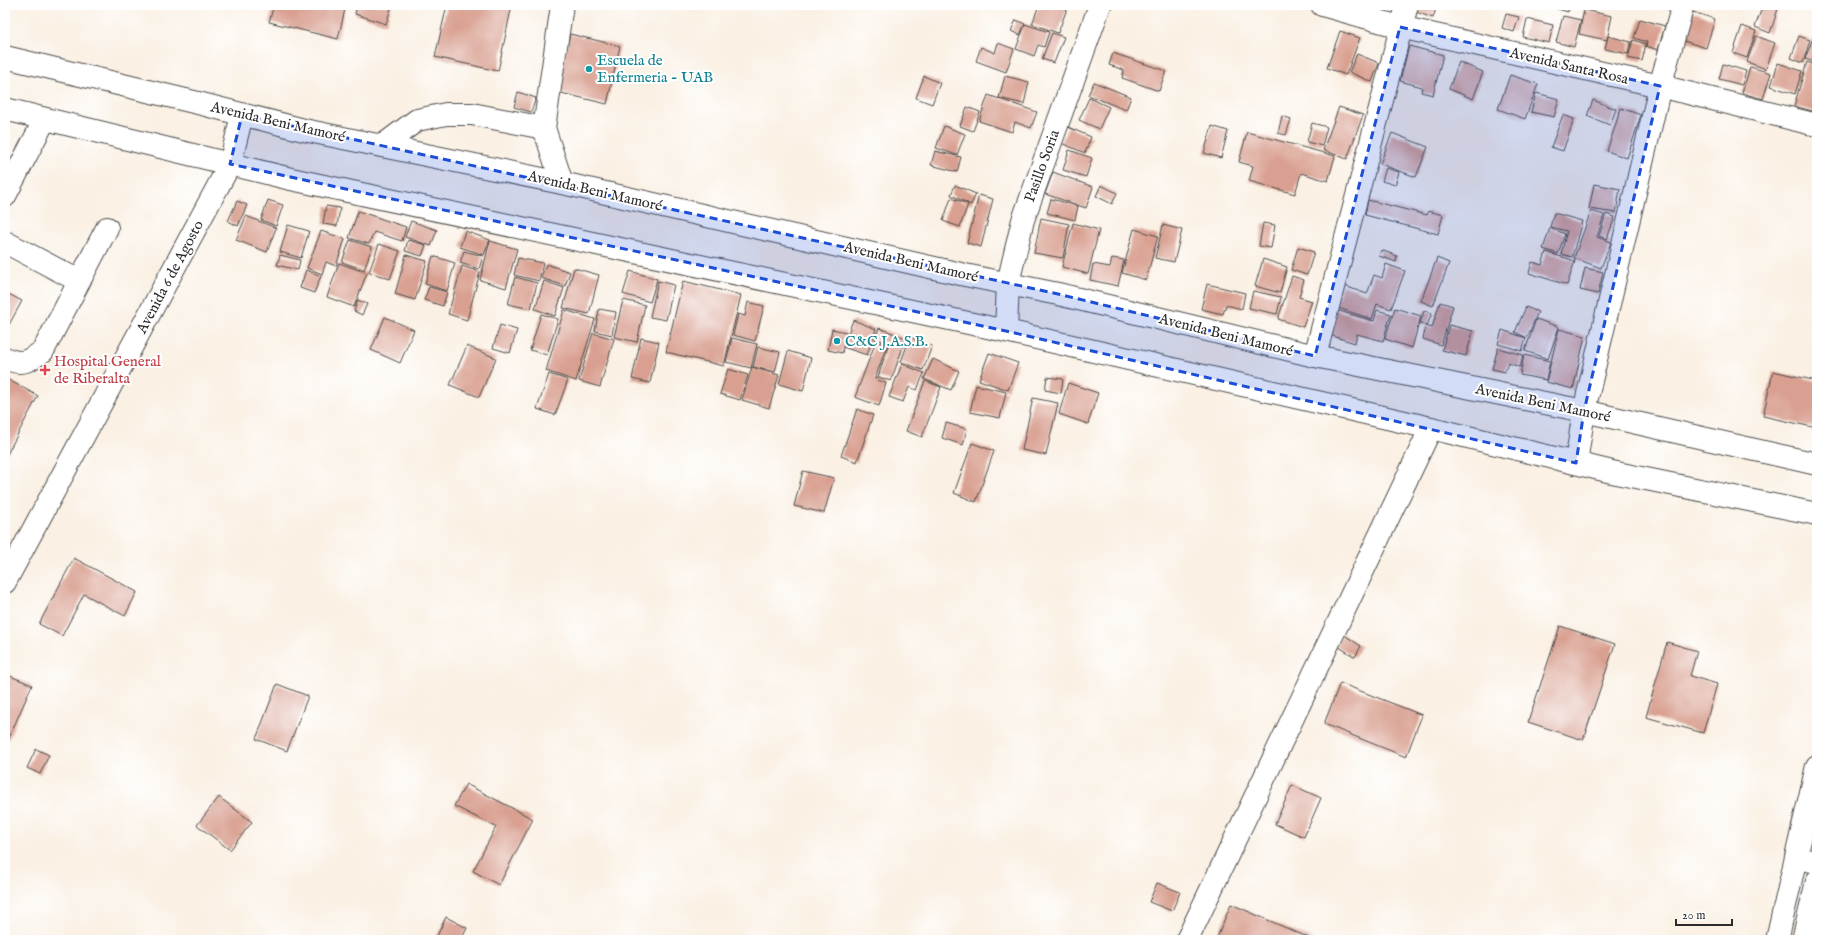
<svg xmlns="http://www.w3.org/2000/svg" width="1822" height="945" font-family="'IM FELL English',serif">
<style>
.building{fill:#d9a091}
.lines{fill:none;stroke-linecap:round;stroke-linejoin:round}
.minor-casing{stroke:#4a4947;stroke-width:24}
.minor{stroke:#fff;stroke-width:22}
.marked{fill:#1d4ed8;fill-opacity:0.2;stroke:#1d4ed8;stroke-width:3;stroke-dasharray:8 5;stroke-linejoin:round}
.culture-dot{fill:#0f9aa8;stroke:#fff;stroke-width:1.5}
.health-dot{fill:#e0444e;stroke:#fff;stroke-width:1.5}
.labels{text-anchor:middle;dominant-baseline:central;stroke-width:4;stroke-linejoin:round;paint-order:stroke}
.culture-label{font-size:15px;fill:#0d838f;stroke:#fff;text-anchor:start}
.street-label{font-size:15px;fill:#2b2b2b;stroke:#fff}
.health-label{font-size:15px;fill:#be3a42;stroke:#fff;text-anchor:start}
</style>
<rect width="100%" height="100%" fill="#fff"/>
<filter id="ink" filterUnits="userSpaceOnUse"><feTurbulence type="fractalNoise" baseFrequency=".025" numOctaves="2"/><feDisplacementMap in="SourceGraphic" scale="8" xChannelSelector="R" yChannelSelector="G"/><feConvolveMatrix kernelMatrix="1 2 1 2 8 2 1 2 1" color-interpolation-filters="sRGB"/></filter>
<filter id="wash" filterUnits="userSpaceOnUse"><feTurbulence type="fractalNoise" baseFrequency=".012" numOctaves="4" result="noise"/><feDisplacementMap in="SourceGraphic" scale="16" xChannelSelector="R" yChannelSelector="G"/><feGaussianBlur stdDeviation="0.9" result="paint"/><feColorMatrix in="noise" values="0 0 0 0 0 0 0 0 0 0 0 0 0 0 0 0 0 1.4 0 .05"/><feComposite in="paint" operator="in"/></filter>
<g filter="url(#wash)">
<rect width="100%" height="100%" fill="#faf0e3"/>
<g id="blocks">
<g class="building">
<path d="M274,5H346L338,39L269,22Z"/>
<path d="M357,5H392L386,24L355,14Z"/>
<path d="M447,5H512L498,71L435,57Z"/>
<path d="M1039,5L1068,6L1058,33L1032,24Z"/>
<path d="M1415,5H1437L1433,18L1413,11Z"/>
<path d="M1555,5H1570L1568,12L1554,8Z"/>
<path d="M1763,5L1778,9L1770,33L1755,27Z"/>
<path d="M1584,10L1612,16L1607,40L1579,34Z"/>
<path d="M1693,12L1715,19L1706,48L1684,41Z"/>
<path d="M1506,14L1519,17L1514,32L1502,28Z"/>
<path d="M1563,16L1581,20L1574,47L1556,42Z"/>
<path d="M1527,19L1553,25L1549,43L1523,37Z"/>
<path d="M1640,19L1665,26L1658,50L1646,46L1647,42L1634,38Z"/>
<path d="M1016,20L1025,24L1020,35L1011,31Z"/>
<path d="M1025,24L1049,32L1044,47L1038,45L1034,56L1016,49Z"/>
<path d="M1742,26L1756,31L1747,58L1733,53Z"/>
<path d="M1817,28V63L1805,59Z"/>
<path d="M1340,31L1360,38L1346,75L1327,68Z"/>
<path d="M1052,33L1064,37L1054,63L1042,59Z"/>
<path d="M570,34L620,46L607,104L557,92Z"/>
<path d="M1608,36L1631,42L1628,54L1605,49Z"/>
<path d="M1756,36L1775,43L1766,69L1747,62Z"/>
<path d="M1799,36L1810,40L1803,63L1791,58Z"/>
<path d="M1633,40L1646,44L1642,61L1628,58Z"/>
<path d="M998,43L1014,49L1006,72L976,61L981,47L995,53Z"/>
<path d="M1409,46L1443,55L1433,95L1421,92L1422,87L1400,81Z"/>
<path d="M1113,53L1166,71L1159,91L1122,78L1124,70L1109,65Z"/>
<path d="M1357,54L1379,63L1372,82L1349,72Z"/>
<path d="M1459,62L1483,72L1473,99L1449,89Z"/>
<path d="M1807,62L1817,65L1816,112L1794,106Z"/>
<path d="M1778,63L1802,71L1795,94L1771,86Z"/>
<path d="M1723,64L1746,71L1742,85L1719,79Z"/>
<path d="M1750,67L1771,73L1763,99L1742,93Z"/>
<path d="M1510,75L1538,84L1525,119L1498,109Z"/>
<path d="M924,76L940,83L932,104L916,98Z"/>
<path d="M1005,76L1029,82L1024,104L999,98Z"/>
<path d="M1094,82L1131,97L1126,110L1088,95Z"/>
<path d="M518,92L536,98L531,112L514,107Z"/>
<path d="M1536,93L1559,99L1554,117L1531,112Z"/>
<path d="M988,95L1037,112L1031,128L1015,122L1012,132L979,121Z"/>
<path d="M1089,98L1109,107L1099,129L1079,120Z"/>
<path d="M1593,100L1616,109L1610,125L1587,116Z"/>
<path d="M967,107L980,112L973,131L960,126Z"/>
<path d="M1339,107L1363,115L1347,159L1323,150Z"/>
<path d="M1621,108L1641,115L1627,158L1607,151Z"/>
<path d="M1563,115L1574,119L1563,151L1551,147Z"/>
<path d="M1282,116L1291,119L1286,135L1278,133Z"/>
<path d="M1312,123L1327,127L1322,146L1307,142Z"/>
<path d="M944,126L965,134L957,155L936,148Z"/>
<path d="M1212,126L1228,131L1221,158L1204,153Z"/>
<path d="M1068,127L1091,137L1085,153L1061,143Z"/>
<path d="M1247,132L1335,156L1328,181L1301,173L1295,194L1249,181L1253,166L1239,162Z"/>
<path d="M1392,133L1428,147L1416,177L1380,164Z"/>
<path d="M1069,150L1092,158L1086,177L1063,170Z"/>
<path d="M935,151L961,157L957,172L931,165Z"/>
<path d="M1386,168L1399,172L1395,185L1382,181Z"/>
<path d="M1053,172L1093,187L1086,208L1045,194Z"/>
<path d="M1594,184L1620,189L1616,213L1589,209Z"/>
<path d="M955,185L976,194L971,205L951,195Z"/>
<path d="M1101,185L1117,193L1112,204L1096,196Z"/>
<path d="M979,195L993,199L981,247L967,243Z"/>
<path d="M951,198L968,204L960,227L943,221Z"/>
<path d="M1051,199L1078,206L1075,220L1047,213Z"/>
<path d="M268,200L283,205L276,226L261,220Z"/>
<path d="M1368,200L1427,215L1428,211L1443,215L1438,234L1365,215Z"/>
<path d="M237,201L247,205L238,226L228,221Z"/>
<path d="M326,206L340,208L337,226L323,224Z"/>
<path d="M358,211L406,227L402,241L374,232L369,244L349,238Z"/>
<path d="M1591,211L1604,215L1597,237L1611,242L1601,268L1574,258Z"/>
<path d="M1554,213L1582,221L1572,257L1561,254L1567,231L1550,227Z"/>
<path d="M1606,214L1615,217L1607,239L1599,236Z"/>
<path d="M246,216L276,228L267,252L236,240Z"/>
<path d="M1041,218L1069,224L1063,258L1034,253Z"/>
<path d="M411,221L437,230L431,246L405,237Z"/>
<path d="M1073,223L1099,230L1088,274L1062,267Z"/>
<path d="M1263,223L1275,225L1271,248L1259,246Z"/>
<path d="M288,225L309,231L301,258L280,252Z"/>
<path d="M1163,225L1182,230L1174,262L1155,258Z"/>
<path d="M1550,228L1565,234L1558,254L1543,249Z"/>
<path d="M1134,229L1158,236L1146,280L1122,273Z"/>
<path d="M321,231L345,239L336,266L326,262L322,274L307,268Z"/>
<path d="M465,231L490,240L484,255L460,247Z"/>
<path d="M350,240L372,247L364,270L342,262Z"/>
<path d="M408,240L426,245L422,256L405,251Z"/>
<path d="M490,241L517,249L506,288L480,280Z"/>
<path d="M379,244L400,251L390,279L369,272Z"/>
<path d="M1298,247L1314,252L1307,275L1291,270Z"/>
<path d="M1381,250L1397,256L1396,262L1379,256Z"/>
<path d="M464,251L483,256L479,269L460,263Z"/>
<path d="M1546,252L1575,261L1567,285L1529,273L1532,262L1542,265Z"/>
<path d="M280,255L300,260L298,270L277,265Z"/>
<path d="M406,255L427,261L415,300L395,294Z"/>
<path d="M433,256L455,263L447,291L425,284Z"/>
<path d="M518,258L543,263L539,281L514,275Z"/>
<path d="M1112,258L1124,260L1118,286L1090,280L1093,264L1110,267Z"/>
<path d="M1437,258L1449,263L1433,306L1421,301Z"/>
<path d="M1263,259L1287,267L1280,293L1255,286Z"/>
<path d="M339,263L367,273L354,307L327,297Z"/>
<path d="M546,264L570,272L565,286L541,278Z"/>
<path d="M1386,264L1405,271L1391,309L1377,304L1372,319L1335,307L1342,285L1367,294L1374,275L1382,278Z"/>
<path d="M462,266L480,272L467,320L448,314Z"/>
<path d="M574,268L599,275L589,314L563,308Z"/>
<path d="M1585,268L1603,272L1598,294L1580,290Z"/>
<path d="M306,270L321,276L314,293L300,288Z"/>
<path d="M630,271L657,279L650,302L623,294Z"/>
<path d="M1292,276L1304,280L1299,297L1312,301L1303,327L1278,319Z"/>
<path d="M515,277L537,283L531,309L508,304Z"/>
<path d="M544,281L564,288L555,316L535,309Z"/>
<path d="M658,281L674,285L666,320L650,317Z"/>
<path d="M683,281L741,295L724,366L666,352Z"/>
<path d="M1207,284L1245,293L1242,309L1226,305L1223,314L1201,309Z"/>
<path d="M429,287L447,292L443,306L424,300Z"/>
<path d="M1253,291L1281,297L1277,314L1249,308Z"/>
<path d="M5,292L22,301L5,332Z"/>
<path d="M358,300L367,304L362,315L354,311Z"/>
<path d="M623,300L645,305L637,342L614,337Z"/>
<path d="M748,302L764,306L755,341L733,335L738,314L745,316Z"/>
<path d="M1440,302L1453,306L1441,345L1423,339L1426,326L1432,328Z"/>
<path d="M1526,307L1538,312L1527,338L1515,332Z"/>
<path d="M1395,308L1421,316L1412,348L1385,339Z"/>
<path d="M599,309L616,312L612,335L595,331Z"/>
<path d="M564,310L595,319L576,381L546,371Z"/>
<path d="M1336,310L1374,321L1377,310L1391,314L1383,341L1357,334L1355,343L1329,335Z"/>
<path d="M1424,311L1432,313L1427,326L1420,323Z"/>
<path d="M541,314L558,319L547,355L530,350Z"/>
<path d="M385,317L414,330L400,363L371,350Z"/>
<path d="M1536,319L1559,327L1548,359L1525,351Z"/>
<path d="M853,320L876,329L867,355L843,347Z"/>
<path d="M500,325L517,330L510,353L493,348Z"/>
<path d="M1449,325L1473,331L1466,356L1442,350Z"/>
<path d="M879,328L906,338L891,381L878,377L889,343L875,339Z"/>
<path d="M832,329L846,332L842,353L828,350Z"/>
<path d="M1559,329L1585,336L1573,389L1546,382Z"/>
<path d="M1502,330L1526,338L1522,351L1498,344Z"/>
<path d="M593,333L614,339L600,387L579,381Z"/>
<path d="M910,337L932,346L923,370L901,362Z"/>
<path d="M641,338L659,342L650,383L632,379Z"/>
<path d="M732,338L757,344L751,368L726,362Z"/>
<path d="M876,341L887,345L875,379L886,383L879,406L855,397Z"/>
<path d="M467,346L496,358L479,397L450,385Z"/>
<path d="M758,347L780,352L775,372L753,367Z"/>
<path d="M1498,348L1523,355L1520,367L1508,363L1505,372L1492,369Z"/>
<path d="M788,351L811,358L803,391L779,384Z"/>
<path d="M989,353L1018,363L1008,390L979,380Z"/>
<path d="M1524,355L1550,361L1546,380L1520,375Z"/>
<path d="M933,359L959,371L951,390L924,379Z"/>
<path d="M902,364L924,373L917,390L909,387L903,402L889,397Z"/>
<path d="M752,367L779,375L769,408L742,400Z"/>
<path d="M728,369L748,375L740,400L720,394Z"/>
<path d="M1773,371L1817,381V428L1763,416Z"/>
<path d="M549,374L568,380L555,415L537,409Z"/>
<path d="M1047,377L1063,379L1061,393L1045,390Z"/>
<path d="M5,378L38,396L5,458Z"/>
<path d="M925,381L941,387L922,437L906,431Z"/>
<path d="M1068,383L1098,393L1088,424L1059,414Z"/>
<path d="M976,385L1006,392L1000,418L970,412Z"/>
<path d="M1033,398L1058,403L1046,455L1022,450Z"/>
<path d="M857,409L873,415L857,462L841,456Z"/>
<path d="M946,423L967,429L963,445L942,438Z"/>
<path d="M972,443L994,451L976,502L954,493Z"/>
<path d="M803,471L834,478L824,513L794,506Z"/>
<path d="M74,558L137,592L125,616L84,594L62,636L39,624Z"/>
<path d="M1560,626L1615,644L1583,740L1528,722Z"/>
<path d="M1343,634L1361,646L1355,657L1336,645Z"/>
<path d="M1667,642L1697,651L1690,676L1717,684L1703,733L1646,717Z"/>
<path d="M8,675L32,685L5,747V682Z"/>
<path d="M1340,683L1422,715L1406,757L1324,724Z"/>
<path d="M277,684L308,696L287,751L256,739Z"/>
<path d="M36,749L49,755L40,774L27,768Z"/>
<path d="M466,784L533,819L499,885L473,871L496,827L454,806Z"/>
<path d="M1292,785L1321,798L1304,837L1275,824Z"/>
<path d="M219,797L252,822L230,850L197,825Z"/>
<path d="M1157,883L1180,892L1172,911L1149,902Z"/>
<path d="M1231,904L1314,940H1216Z"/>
<path d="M446,917L467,928L461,940H435Z"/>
</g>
</g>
</g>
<g filter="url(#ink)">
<use href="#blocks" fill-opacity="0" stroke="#4a4947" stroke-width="1"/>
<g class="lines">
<defs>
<g id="minor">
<path d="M1322,5L1400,27L1660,86L1817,125"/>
<path d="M5,57L198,103L304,130L562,183L965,275L1058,294L1315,356L1584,411L1817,464"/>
<path d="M5,109L291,179L1006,331L1431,428L1612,472L1817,514"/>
<path d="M382,146L417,120L446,114H472L544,128"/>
<path d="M562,183L544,128L562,5"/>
<path d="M5,196L45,119"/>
<path d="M5,242L79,281"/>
<path d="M1006,331L1008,283L1023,220L1100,5"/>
<path d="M1315,356L1407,5"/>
<path d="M5,358C22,366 29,361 43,351L107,228"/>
<path d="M1576,463L1584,411L1660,86L1683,5"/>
<path d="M5,582L230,164L242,115"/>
<path d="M1796,858L1817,862"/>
<path d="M1187,940L1431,428"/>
<path d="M1777,940L1817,766"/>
<path d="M1803,940L1817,881"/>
</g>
</defs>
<use href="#minor" class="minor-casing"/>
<use href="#minor" class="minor"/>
</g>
</g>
<path class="marked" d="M1400,27L1660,86L1584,411L1576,463L1006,331L230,164L242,115L1058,294L1315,356Z"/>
<g class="culture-dot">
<circle cx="589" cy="69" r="4"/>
<circle cx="837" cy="341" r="4"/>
</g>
<path class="health-dot" d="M43 364h4v4h4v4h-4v4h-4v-4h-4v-4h4z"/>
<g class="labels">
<g class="culture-label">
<text x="597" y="60">Escuela de<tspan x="597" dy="17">Enfermeria - UAB</tspan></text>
<text x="845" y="341">C&amp;C J.A.S.B.</text>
</g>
<g class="street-label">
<text transform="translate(1569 66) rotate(13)">Avenida Santa Rosa</text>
<text transform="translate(278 122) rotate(13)">Avenida Beni Mamoré</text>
<text transform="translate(1042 166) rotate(-70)">Pasillo Soria</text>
<text transform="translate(595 191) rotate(13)">Avenida Beni Mamoré</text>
<text transform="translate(911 262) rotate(13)">Avenida Beni Mamoré</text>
<text transform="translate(170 277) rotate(-62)">Avenida 6 de Agosto</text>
<text transform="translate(1226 335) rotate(14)">Avenida Beni Mamoré</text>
<text transform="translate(1543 403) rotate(12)">Avenida Beni Mamoré</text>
</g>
<g class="health-label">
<text x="54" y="361">Hospital General<tspan x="54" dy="17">de Riberalta</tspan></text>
</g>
</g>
<rect width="1822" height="945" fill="none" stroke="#fff" stroke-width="20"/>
<path d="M1676 919v6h56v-6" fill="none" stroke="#2b2b2b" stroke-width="2"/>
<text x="1682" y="919" font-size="12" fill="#2b2b2b" stroke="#ffffff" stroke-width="3" paint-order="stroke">20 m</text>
</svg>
